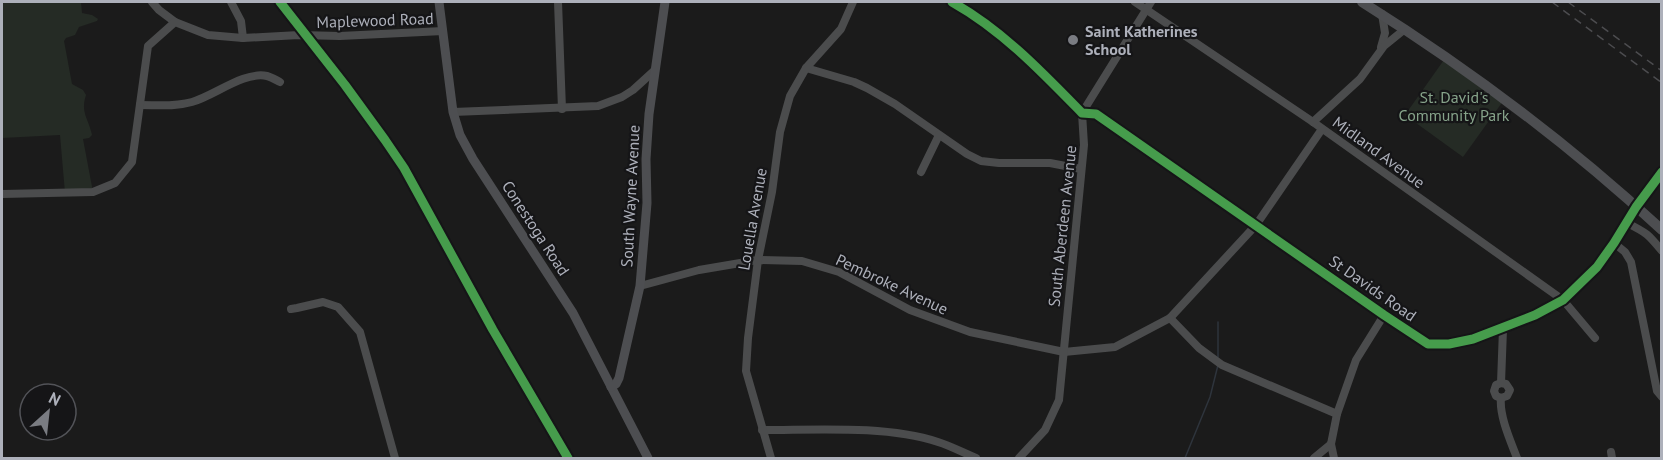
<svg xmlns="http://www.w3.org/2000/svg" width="1663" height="460" font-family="'PT Sans',sans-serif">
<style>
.green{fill:#252b25}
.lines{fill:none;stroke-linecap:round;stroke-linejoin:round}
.stream{stroke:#2e343c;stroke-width:1.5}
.minor{stroke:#4b4c4d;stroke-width:8}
.major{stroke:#4d4e51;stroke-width:9}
.highway{stroke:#4d4e51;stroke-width:10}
.rail{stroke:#4c4c4f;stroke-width:1.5;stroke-dasharray:8 6;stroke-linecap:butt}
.cycleway-casing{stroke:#151517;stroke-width:13}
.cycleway{stroke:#469c4c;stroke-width:9}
.poi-dot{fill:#7a7c82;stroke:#151517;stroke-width:2}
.labels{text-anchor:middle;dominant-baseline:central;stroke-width:4.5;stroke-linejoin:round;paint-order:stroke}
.street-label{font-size:16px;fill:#adb0ba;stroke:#151517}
.poi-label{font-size:16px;font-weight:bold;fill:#adb0ba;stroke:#151517;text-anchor:start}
.park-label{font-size:16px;fill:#86a38a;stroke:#151517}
</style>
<rect width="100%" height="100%" fill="#1b1b1b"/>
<g class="green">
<path d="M2,2H81L82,13L92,15L98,19L97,21L79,27L75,35L66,38L64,41L72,84L83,90L86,95C80,113 89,119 92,135L89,138L83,139L93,192L65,193L60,135L2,138Z"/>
<path d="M1446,57L1502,97L1501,104L1463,157L1405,115Z"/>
</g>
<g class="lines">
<g class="stream">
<path d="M1218,357V322"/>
<path d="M1185,458L1210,397L1218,365"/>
</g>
<g class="minor">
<path d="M152,2L159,10L175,22"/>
<path d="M231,2L241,21L243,38"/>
<path d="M558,2L562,109"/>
<path d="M952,2C1002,30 1042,72 1082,113L1096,114L1384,315L1428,344H1449L1473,339L1535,315L1563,300L1597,267L1614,243L1636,207L1662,172"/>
<path d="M1135,2L1313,122L1563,300L1595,338"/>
<path d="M1381,47L1385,33L1382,14"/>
<path d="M806,68L854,82L867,88L895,104L967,154L981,161L999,163H1050L1081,169"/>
<path d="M140,105C157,105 175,107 192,102C214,96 244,71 267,76C271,77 276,80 280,82"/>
<path d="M453,112L598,106L622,97L633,90L655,70"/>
<path d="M1313,122L1360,79L1384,46L1405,29"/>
<path d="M921,172L939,135"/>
<path d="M2,194L93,192L115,183L132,162L148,46L175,22L208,35L243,38L299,35L340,36L443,31"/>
<path d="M1627,223C1647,233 1648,234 1662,251"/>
<path d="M1614,243L1625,252L1631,262L1657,391L1662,397"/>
<path d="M640,286L699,270L758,260L802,261L839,272L910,310L970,332L1064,352L1115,347L1170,318L1256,225L1322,129"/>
<path d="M291,309L297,308L323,302L338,307L360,332L395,458"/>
<path d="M1170,318L1199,348L1222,365L1337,414"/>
<path d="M1501,383L1506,384L1510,390L1507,396L1501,398L1496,396L1494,391L1496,385L1501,383L1503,329"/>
<path d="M1501,398C1499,416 1511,442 1517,458"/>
<path d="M762,430C817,430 885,425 938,442C951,446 964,453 976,458"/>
<path d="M1331,444L1334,458"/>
<path d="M1611,452L1612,458"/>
<path d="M771,458L746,371L748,338L758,260L772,192L780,132L790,96L806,68L841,29L853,2"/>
<path d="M1019,458L1045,430L1059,400L1084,145L1082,113L1151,2"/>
<path d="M1314,458L1331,444L1337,414L1356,360L1384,315"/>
</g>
<g class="major">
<path d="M439,2L453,112L460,135L473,159L573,313L648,458"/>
<path d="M611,387L616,384L619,378L640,286L647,203L646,159L649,114L665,2"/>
</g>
<path class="highway" d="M1362,2C1469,69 1569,144 1662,230"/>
<g class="rail">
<path d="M1552,2L1662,83"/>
<path d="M1568,2L1662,71"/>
</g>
<defs>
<g id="cycleway">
<path d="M280,2L345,85L385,140L404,168L493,330L568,458"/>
<path d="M952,2C1002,30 1042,72 1082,113L1096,114L1384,315L1428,344H1449L1473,339L1535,315L1563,300L1597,267L1614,243L1636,207L1662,172"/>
</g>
</defs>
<use href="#cycleway" class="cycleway-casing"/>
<use href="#cycleway" class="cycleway"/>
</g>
<circle class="poi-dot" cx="1073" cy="40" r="6"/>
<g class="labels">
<g class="street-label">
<text transform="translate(375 20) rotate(-2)">Maplewood Road</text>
<text transform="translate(1379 152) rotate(36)">Midland Avenue</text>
<text transform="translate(630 196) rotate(-87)">South Wayne Avenue</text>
<text transform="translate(752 219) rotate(-80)">Louella Avenue</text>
<text transform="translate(1062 226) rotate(-84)">South Aberdeen Avenue</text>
<text transform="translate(536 228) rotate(57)">Conestoga Road</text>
<text transform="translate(892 284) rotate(25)">Pembroke Avenue</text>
<text transform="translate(1373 288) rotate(35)">St Davids Road</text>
</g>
<g class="poi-label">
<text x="1085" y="31">Saint Katherines<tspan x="1085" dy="18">School</tspan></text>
</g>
<g class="park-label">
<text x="1454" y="97">St. David's<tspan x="1454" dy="18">Community Park</tspan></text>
</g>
</g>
<rect width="1663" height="460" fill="none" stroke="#adb0ba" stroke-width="6"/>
<g transform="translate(48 412) rotate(27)"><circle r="28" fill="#151517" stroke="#525358" stroke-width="1.5"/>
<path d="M0-4.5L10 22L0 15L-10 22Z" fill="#7a7c82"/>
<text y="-9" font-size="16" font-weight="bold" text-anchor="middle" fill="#adb0ba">N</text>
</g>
</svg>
